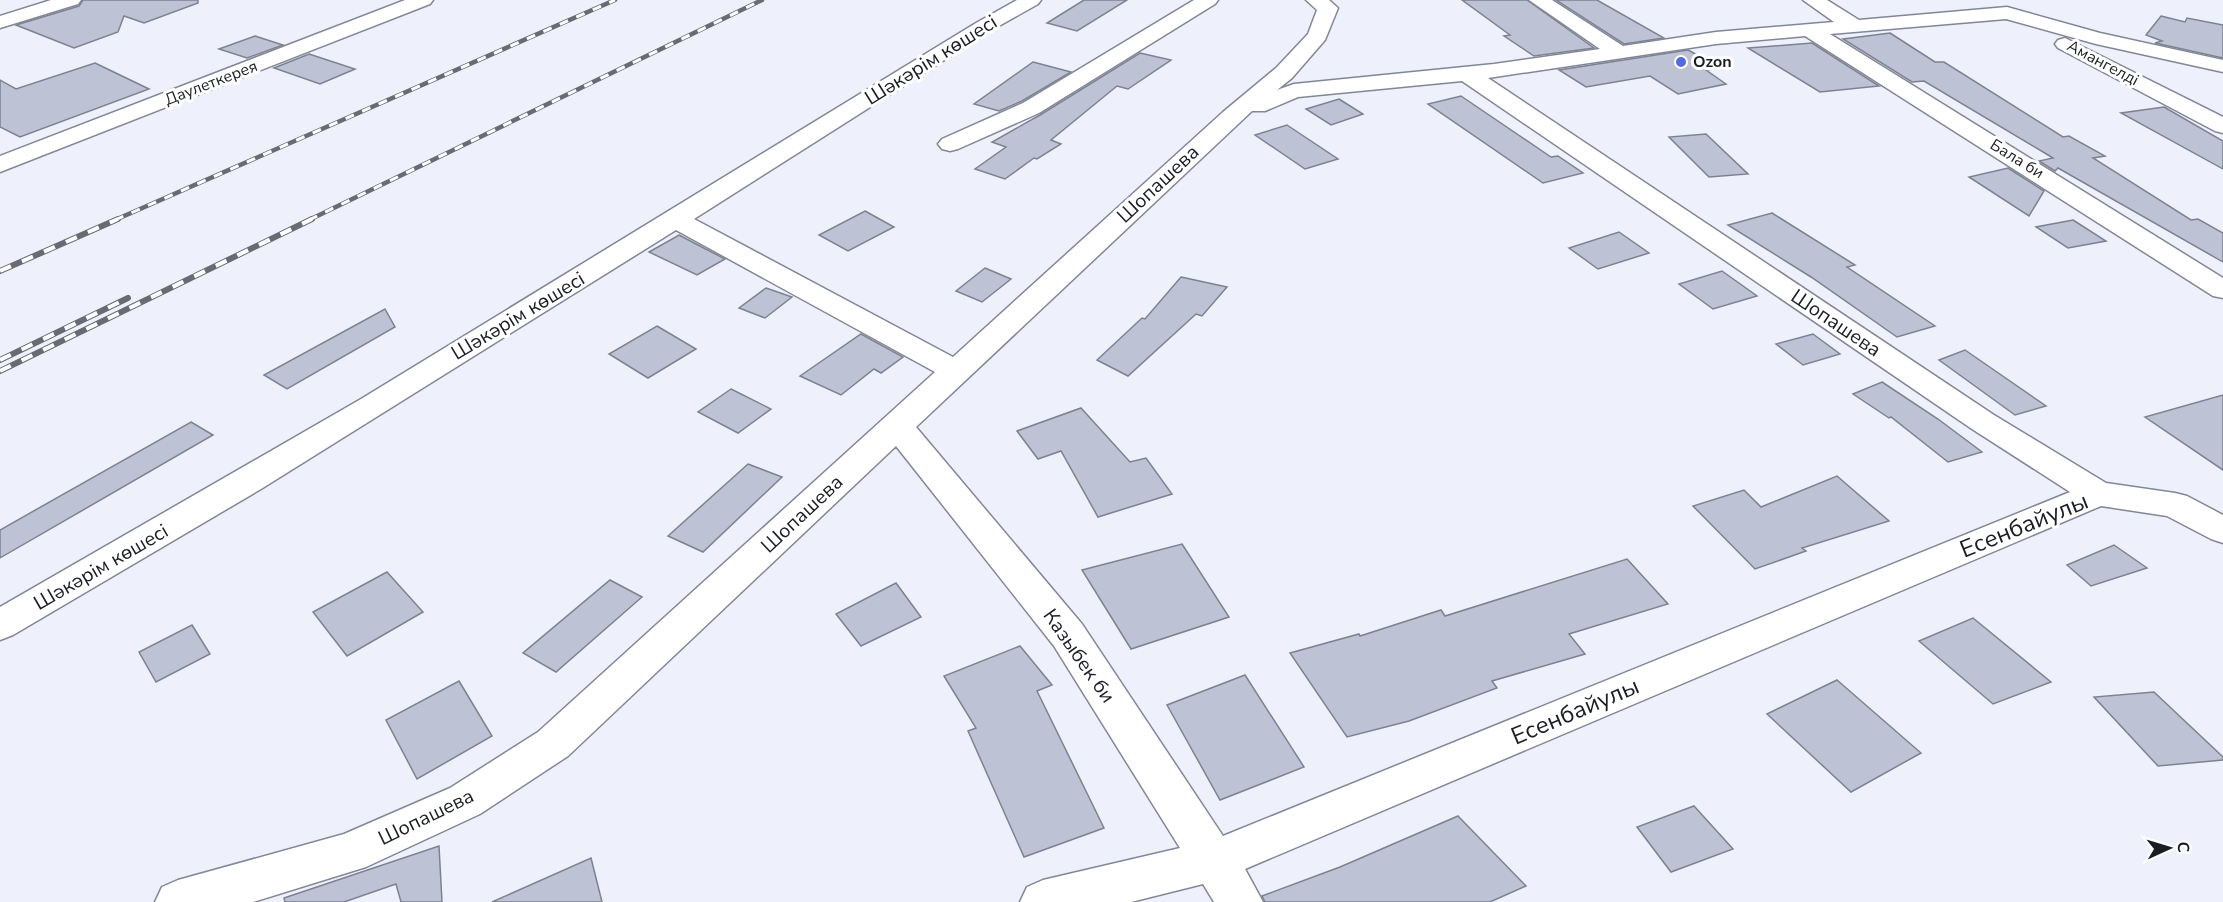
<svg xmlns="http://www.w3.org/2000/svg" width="2223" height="902" font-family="'Nunito Sans',sans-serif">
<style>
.building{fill:#bdc2d4;stroke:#7d8292;stroke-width:1.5}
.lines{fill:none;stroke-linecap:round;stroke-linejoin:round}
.minor-casing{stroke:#828797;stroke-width:3}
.minor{fill:#fff;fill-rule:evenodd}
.rail-far1-casing{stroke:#686b73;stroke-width:4.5}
.rail-casing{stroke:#686b73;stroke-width:6}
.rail-far1{stroke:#fff;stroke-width:3;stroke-dasharray:9;stroke-linecap:butt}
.rail{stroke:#fff;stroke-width:4;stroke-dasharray:12;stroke-linecap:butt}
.poi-dot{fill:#5369df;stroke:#fff;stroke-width:2}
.labels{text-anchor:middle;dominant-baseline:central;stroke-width:6;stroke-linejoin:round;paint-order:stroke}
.far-poi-label{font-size:16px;font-weight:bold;fill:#1b1d24;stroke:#fff;text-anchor:start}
.far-street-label{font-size:16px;fill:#1b1d24;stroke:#fff}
.street-label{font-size:20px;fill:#1b1d24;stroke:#fff}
.near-street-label{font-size:24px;fill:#1b1d24;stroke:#fff}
</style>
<rect width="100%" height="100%" fill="#eef1fc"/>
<g class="building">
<path d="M83,0H198V3L144,23L124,16L118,32L74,48L16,25L79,6Z"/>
<path d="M1084,0H1127L1077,31L1047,23Z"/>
<path d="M1462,0H1527L1594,48L1534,56L1504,36L1510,35Z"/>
<path d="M1556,0H1597L1664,38L1624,44Z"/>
<path d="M2161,16L2185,22L2187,18L2223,25V58L2155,43L2162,41L2146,35Z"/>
<path d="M1890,33L1935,62H1944L2063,137L2069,136L2105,156L2093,158L2191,220L2198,219L2223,233V262L2058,168L2055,171L2039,161L2053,158L1924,81L1912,82L1843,39Z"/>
<path d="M255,36L283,45L247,58L219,49Z"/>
<path d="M1812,43L1879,86L1820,92L1748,48Z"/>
<path d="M1688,50L1722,68L1706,70L1726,84L1678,94L1650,76L1586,87L1559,70Z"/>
<path d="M1140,53L1171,60L1128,89L1117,86L1051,140L1061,144L1037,159L1034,158L1005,179L975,169L1006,147L992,142L1040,115Z"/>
<path d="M309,54L355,69L320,84L274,68Z"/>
<path d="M1033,62L1071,72L1022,101L999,111L974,104Z"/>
<path d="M95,63L149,89L20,137L0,127V80L16,89Z"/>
<path d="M1461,96L1551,157L1558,156L1583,173L1543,183L1428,104Z"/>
<path d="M1339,99L1363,114L1331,125L1306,109Z"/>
<path d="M2164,107L2223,141V169L2121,113Z"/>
<path d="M1287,125L1338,159L1305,169L1255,135Z"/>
<path d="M1706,134L1748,174L1709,177L1669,137Z"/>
<path d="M2008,168L2044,191L2029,216L1969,177Z"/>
<path d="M865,211L894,227L848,251L819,235Z"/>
<path d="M1772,213L1855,265L1847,267L1935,326L1897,337L1811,277L1728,225Z"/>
<path d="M2073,220L2106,241L2068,248L2036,227Z"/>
<path d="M1619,232L1649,253L1598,269L1569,248Z"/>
<path d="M679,235L698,245L725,259L697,275L649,252Z"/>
<path d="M985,268L1011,279L982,302L956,291Z"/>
<path d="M1722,271L1757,296L1713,309L1679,284Z"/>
<path d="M1181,277L1227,287L1202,316L1196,314L1128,376L1097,360L1142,318L1145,319Z"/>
<path d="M766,288L792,297L765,318L739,308Z"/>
<path d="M385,309L395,327L287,389L264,375Z"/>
<path d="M657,326L696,349L648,378L609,354Z"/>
<path d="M861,334L903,357L881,373L874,369L841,395L800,376Z"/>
<path d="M1813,334L1840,354L1803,365L1776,344Z"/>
<path d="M1965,350L2046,406L2015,415L1939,360Z"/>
<path d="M1882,382L1938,419L1982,452L1948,462L1891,417L1889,418L1853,394Z"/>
<path d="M731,389L771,409L738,433L698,412Z"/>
<path d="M2223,395V470L2145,417Z"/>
<path d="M1081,408L1130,462L1146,458L1172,494L1098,517L1061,451L1038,459L1017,431Z"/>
<path d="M191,422L213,435L0,558V530Z"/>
<path d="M748,464L782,477L703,552L668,536Z"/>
<path d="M1837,476L1889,521L1802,548L1806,551L1755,569L1693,506L1744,490L1761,507Z"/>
<path d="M1182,544L1229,617L1131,649L1082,570Z"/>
<path d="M2114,545L2147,568L2091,586L2067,565Z"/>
<path d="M1627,559L1668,604L1569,634L1585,654L1492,681L1497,688L1409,721L1347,737L1290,653L1359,634L1360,636L1441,610L1445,616Z"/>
<path d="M387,572L423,612L347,656L313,612Z"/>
<path d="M610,580L642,597L556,672L523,653Z"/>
<path d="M896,583L921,617L861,646L836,614Z"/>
<path d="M1973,618L2051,682L1993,704L1919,641Z"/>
<path d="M192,625L210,654L156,682L139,652Z"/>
<path d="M1020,646L1052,685L1037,691L1104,828L1024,857L968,731L976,728L944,676Z"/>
<path d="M1245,675L1304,767L1220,800L1167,705Z"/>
<path d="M1837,680L1921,753L1851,792L1767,714Z"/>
<path d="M459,681L492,736L417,779L386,720Z"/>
<path d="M2154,692L2223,757V760L2158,766L2094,697Z"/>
<path d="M1694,806L1733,849L1671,872L1637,827Z"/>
<path d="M1458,816L1526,886L1490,902H1265L1262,896L1340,867Z"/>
<path d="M439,846L442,902H401L396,884L344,902H285L284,898Z"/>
<path d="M591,858L602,902H492Z"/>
</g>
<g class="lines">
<defs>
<g id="minor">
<path d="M51,0H81L78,4L0,28V16Z"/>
<path d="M405,0H433L430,4L0,172V156Z"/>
<path d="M1017,0H1041L1038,4L990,31L694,219L953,357L1223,112L1276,68L1308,34L1317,10L1306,0H1329L1338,8L1325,40L1292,78L1277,90L1294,84L1494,64L1600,49L1529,0H1552L1623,46L1716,32L1834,22L1803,0H1827L1859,20L2007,7L2100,33L2223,60V72L2096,44L2006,19L1830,34L2223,278V298L2213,296L1805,36L1716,44L1488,78L1994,415L2106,483L2175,493L2187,496L2223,515V543L2211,539L2167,516L2101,506L1245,869L1263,902H1214L1203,884L1131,902H1020L1027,887L1043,880L1180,848L1054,646L896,446L568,756L480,814L366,867L253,902H155L162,887L178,880L344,834L450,788L538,732L935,372L676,230L261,489L13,635L0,640V607L361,399L976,23ZM1462,81L1972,429L2070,492L1223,836L1082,624L916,427L1252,111H1265L1298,97Z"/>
<path d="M1194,0H1218L1215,4L1039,113L958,149L950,151L942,149L938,144L942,139L1023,103Z"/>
<path d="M2065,38L2223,117V133L2215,131L2058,48L2055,44L2058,40Z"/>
</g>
</defs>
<use href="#minor" class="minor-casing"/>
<use href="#minor" class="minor"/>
<defs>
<g id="rail-far1">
<path d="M115,220L615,0"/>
<path d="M309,220L762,0"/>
</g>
<g id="rail">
<path d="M0,271L118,219"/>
<path d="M0,360L128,298"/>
<path d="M0,371L312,219"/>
</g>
</defs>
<use href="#rail-far1" class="rail-far1-casing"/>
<use href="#rail" class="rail-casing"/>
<use href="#rail-far1" class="rail-far1"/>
<use href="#rail" class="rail"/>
</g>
<circle class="poi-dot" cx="1681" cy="62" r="6"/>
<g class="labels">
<g class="far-poi-label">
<text x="1693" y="62">Ozon</text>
</g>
<g class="far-street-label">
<text transform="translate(2103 63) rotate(28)">Амангелді</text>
<text transform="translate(211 83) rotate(-21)">Даулеткерея</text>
<text transform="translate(2017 159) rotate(32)">Бала би</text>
</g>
<g class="street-label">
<text transform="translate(931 60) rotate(-32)">Шәкәрім көшесі</text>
<text transform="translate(1158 184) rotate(-43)">Шопашева</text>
<text transform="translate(518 316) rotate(-31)">Шәкәрім көшесі</text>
<text transform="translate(1836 323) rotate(34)">Шопашева</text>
<text transform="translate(802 514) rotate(-43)">Шопашева</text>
<text transform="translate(101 567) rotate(-30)">Шәкәрім көшесі</text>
<text transform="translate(1079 656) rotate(55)">Казыбек би</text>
<text transform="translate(426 817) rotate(-26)">Шопашева</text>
</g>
<g class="near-street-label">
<text transform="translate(2024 525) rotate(-22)">Есенбайулы</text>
<text transform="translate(1575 711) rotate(-23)">Есенбайулы</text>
</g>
</g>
<g transform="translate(2169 848) rotate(86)" stroke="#ffffff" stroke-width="4.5" paint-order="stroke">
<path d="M0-4.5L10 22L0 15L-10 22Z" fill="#1b1d24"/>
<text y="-9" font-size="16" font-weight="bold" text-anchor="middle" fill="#1b1d24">С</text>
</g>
</svg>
